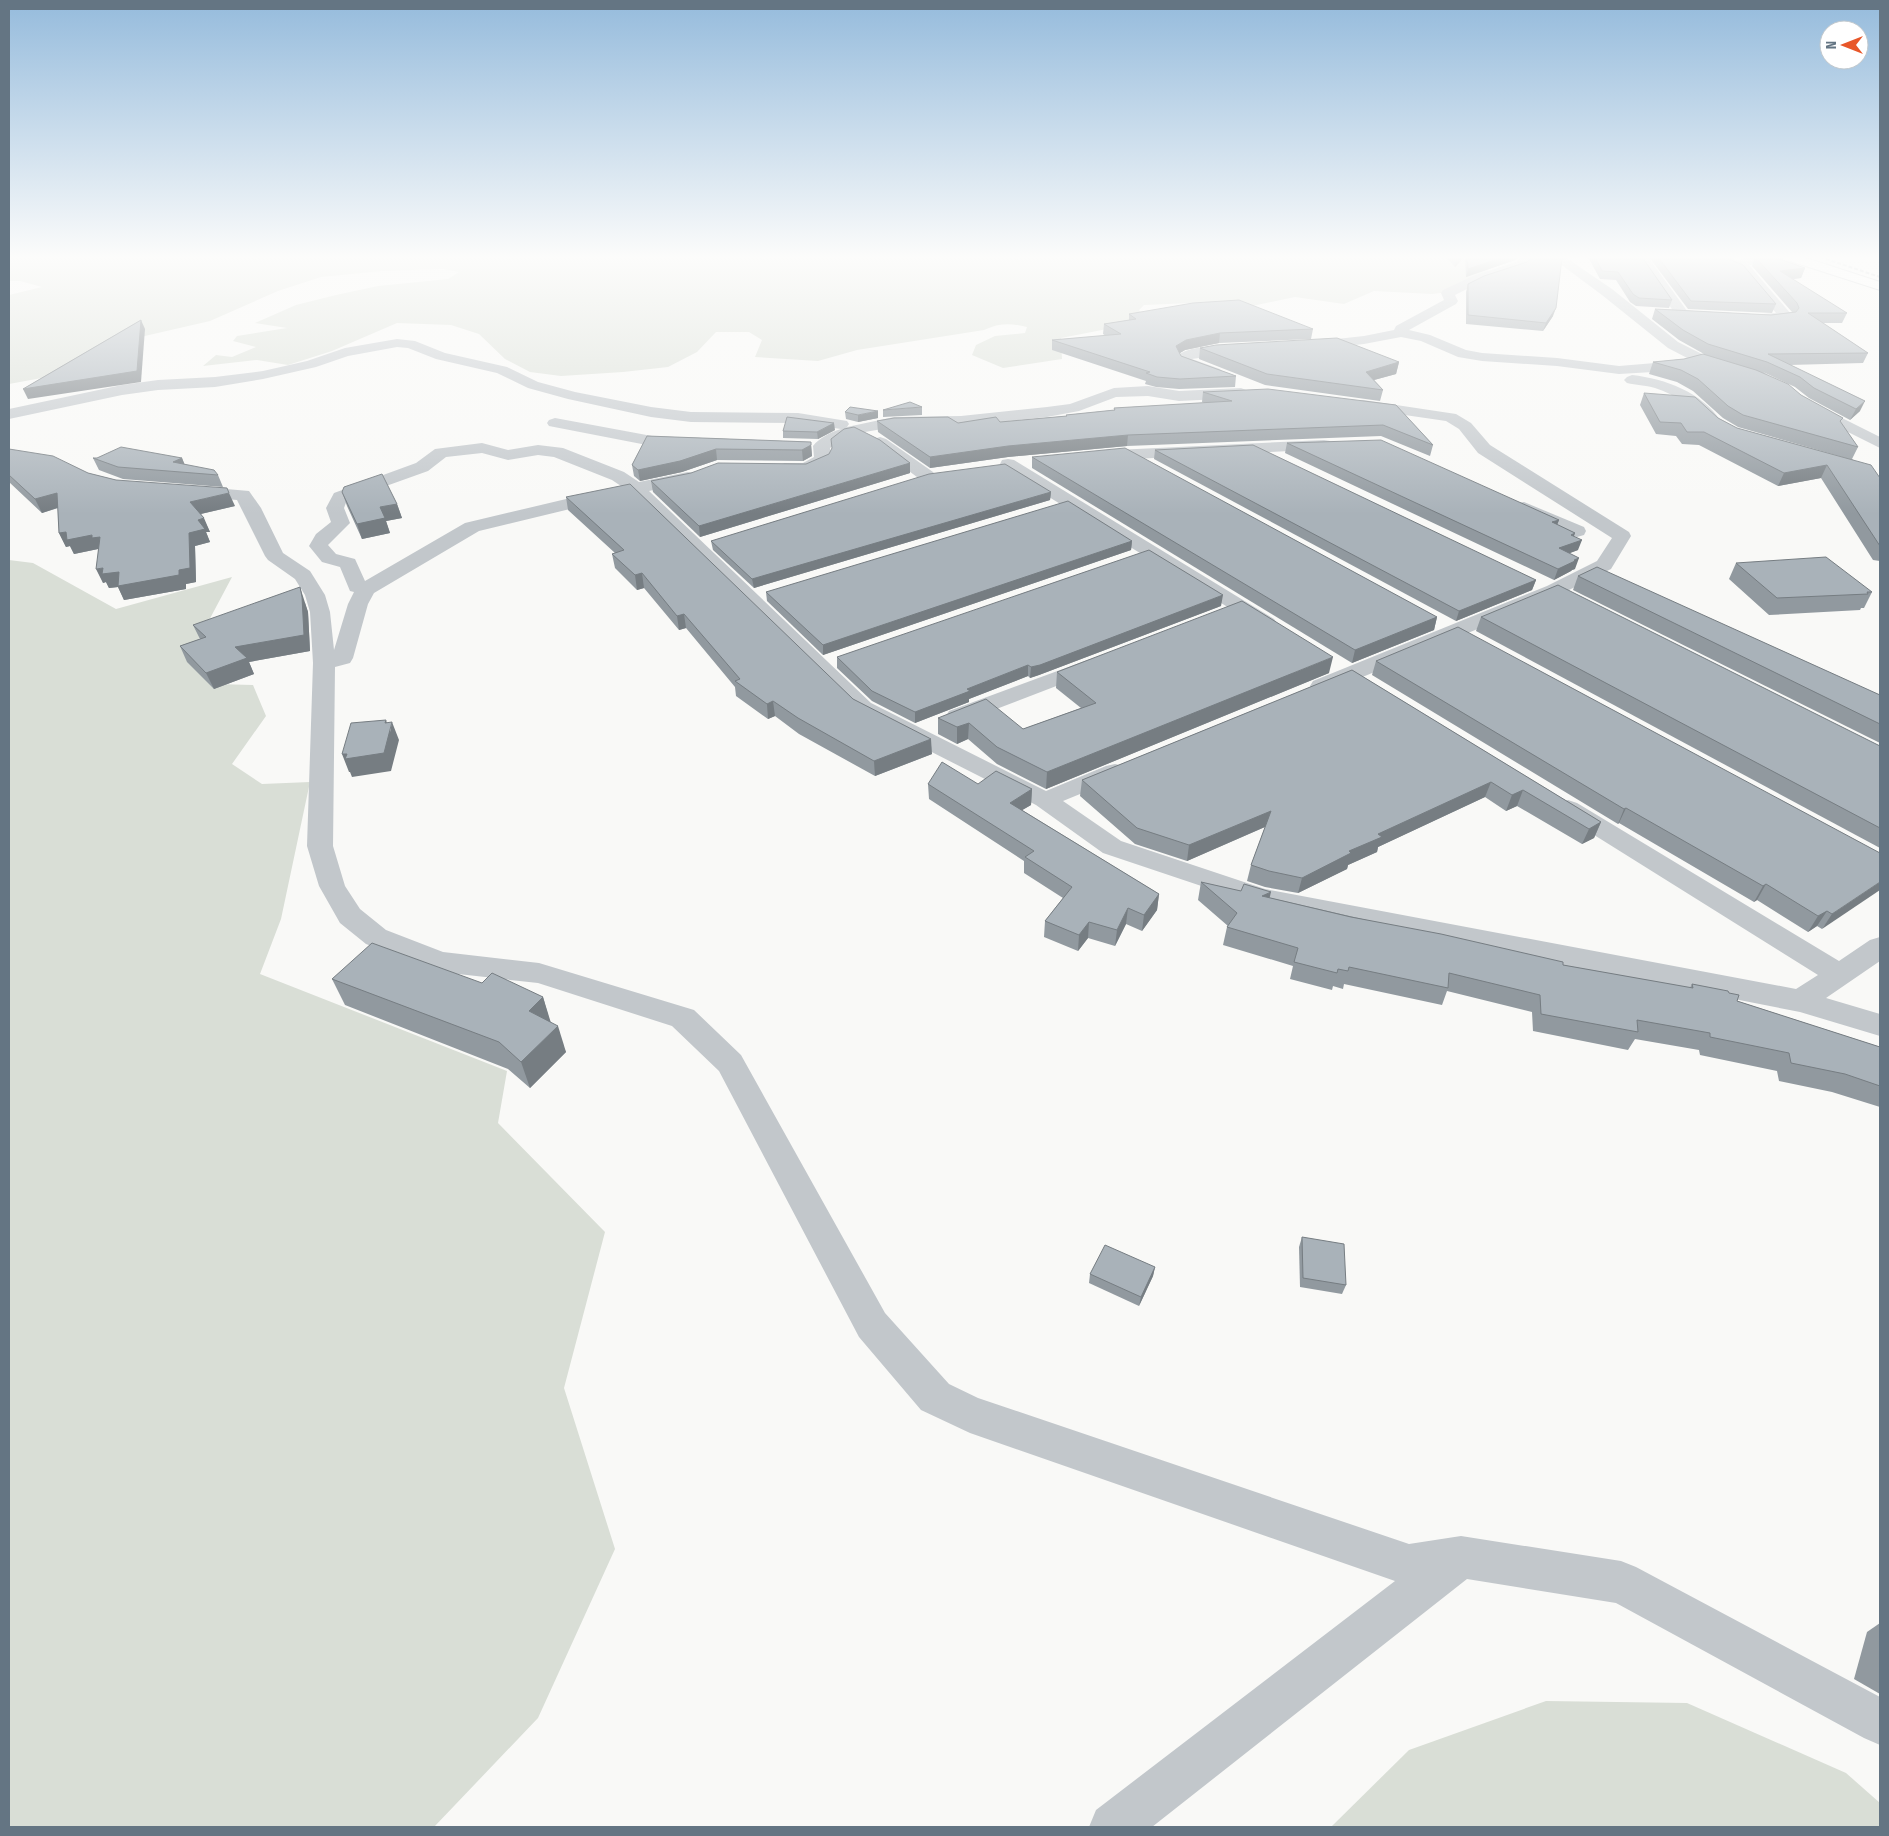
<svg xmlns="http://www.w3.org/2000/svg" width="1889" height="1836" font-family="'Fira Sans Condensed',sans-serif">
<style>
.green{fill:#d9ded6}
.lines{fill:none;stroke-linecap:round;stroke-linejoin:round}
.primary-casing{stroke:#b4b9be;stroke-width:2}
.street{fill:#c2c7cb;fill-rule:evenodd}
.primary{fill:#fff;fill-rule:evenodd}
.rail{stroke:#a1a9af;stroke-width:2;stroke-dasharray:4 2;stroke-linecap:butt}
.wall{fill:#91999f}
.shaded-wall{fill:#767d82}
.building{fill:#a9b2b9;stroke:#767d82}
</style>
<rect width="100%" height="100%" fill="#f9f9f7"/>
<g class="green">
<path d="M9,257H1474L1490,273L1457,291L1432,294L1374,291L1344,304L1295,297L1243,308L1215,302L1144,305L1139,310L1148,321L1061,338L1062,359L1003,368L972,355L976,345L995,336L1025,333L1027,327C1011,323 999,323 984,330L857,350L818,361L755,357L762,340L749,332H716L697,352L668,367L623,372L561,376L530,372L505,359L479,334L451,325L397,323L332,351L288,365L257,360L203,366L216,355L232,357L256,347L233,341L237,336L287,328L255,323L296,305L336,295L378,286L448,279L459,272L443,269L382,271L321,277L278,291L210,321L136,338L58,375L9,384V295L42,287L20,281H9Z"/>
<path d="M9,560L33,563L116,609L232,577L189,658L215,684L253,685L266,716L232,764L262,784L310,782L281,919L260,974L507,1071L498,1123L605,1232L564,1388L615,1549L538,1718L434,1827H9Z"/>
<path d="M1546,1701L1687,1703L1846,1773L1880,1803V1827H1331L1409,1750Z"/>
</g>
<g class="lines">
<defs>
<path id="primary" d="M1785,257H1803L1880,282V290L1787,260Z"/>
</defs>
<use href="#primary" class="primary-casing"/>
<g class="street">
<path d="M1522,257H1535L1524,268L1481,282L1455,295L1458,301L1456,304L1409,330L1430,335L1466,350L1482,353L1557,358L1619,366L1691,360L1668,348L1602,295L1551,257H1565L1612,289L1678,342L1712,359L1714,362L1712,365L1707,366L1693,360L1694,363L1692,366L1670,371L1619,374L1557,366L1482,361L1458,357L1421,341L1401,337L1364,344L1309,350L1304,349L1302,346L1304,343L1309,342L1364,336L1394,330L1396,326L1444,300L1441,293L1443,290L1473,276L1516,262Z"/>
<path d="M1636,257H1648L1690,315L1688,318H1678Z"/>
<path d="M1712,257H1729L1736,260L1754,257H1785L1779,261L1749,265L1791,314L1793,317L1791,320L1750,321L1748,318L1750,315L1776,313L1741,271L1714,260Z"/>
<path d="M397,339L415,341L445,353L507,367L538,382L575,392L651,407L691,412L798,413L847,421L849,424L847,427L894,417L961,416L1047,407L1070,404L1114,388L1148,386L1179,391L1241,388L1246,390L1249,393L1246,396L1241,398L1179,401L1148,396L1116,397L1079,411L1047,417L961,426L894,427L859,433L844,438L830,448L831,459C821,474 800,475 784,471L781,467L784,463H803L814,457L813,446C819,438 831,432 841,429L798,423L691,422L651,417L568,399L528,388L497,373L436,359L408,348L397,347L348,356L316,367L263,379L215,387L158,390L122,395L9,419V409L122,385L158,380L215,377L263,371L307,361L345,348Z"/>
<path d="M1236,345L1241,346L1243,349L1241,352L1192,359L1220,369L1222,372L1220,375H1210L1180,364L1177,357C1186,345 1221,346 1236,345Z"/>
<path d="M1632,375C1666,379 1701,392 1721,421L1719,424H1707C1692,409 1676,394 1655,388C1645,385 1636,385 1627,383L1624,380L1627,377Z"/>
<path d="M1363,400L1456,414L1471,423L1490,445L1629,532L1631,536L1611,569L1561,594L1329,691L1321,693L1313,691L1310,686L1313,681L1547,586L1597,561L1612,538L1478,453L1459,429L1446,421L1357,408L1355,405L1357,402Z"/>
<path d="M1810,402L1880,437V448L1804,410L1802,407L1804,404Z"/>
<path d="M555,418L652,436L688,439L690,442L688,445L652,446L549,426L547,423L549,420Z"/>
<path d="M880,437L886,439L933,472L936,476L933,480L927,481L921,480L874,445L872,442L874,439Z"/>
<path d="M1324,440L1330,441L1332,445L1330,449L1095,461L1089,460L1087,456L1089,452L1095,451Z"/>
<path d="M482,443L508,450L538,445L563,448L624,472L639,482L688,472L694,473L697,477L694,481L649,491L871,703L1046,791L1106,766L1115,764L1124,766L1127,771L1124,776L1063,801L1121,841L1265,889L1796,989L1818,975L1559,813L1556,808L1559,803L1568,800L1577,803L1839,961L1870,940L1880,937V961L1826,998L1880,1014V1036L1800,1012L1261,906L1103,853L1036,805L855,713L632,494L479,531L374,593L368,604L353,658L350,663L335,667L333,846L345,886L360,909L386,930L443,952L539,963L694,1010L741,1055L885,1313L949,1384L978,1398L1409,1544L1461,1536L1621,1561L1636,1567L1880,1697V1745L1864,1738L1616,1603L1467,1579L1152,1827H1089L1096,1810L1395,1581L970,1433L921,1410L859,1337L719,1071L672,1026L538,983L440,972L430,969L366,944L340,923L319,886L307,846L313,663L310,612L305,595L295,579L268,560L265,556L237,500L192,496L186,495L183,491L186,487L192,486L249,491L261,508L283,553L310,571L325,595L330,612L334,650L348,604L354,592L350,591L340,567L322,562L309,546L316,534L331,522L326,508L334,493L416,463L435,449ZM482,453L508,460L538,455L554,457L612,480L621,486L465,523L365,581L355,559L336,554L328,545L350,523L344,508L347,500L428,471L446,457Z"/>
<path d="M1008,459L1014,460L1274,619L1277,623L1274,627L1267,629L1260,627L1002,468L1000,464L1002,460Z"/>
<path d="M1524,502L1584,527L1586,531L1584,535L1577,537L1570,535L1518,511L1515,507L1518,503Z"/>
<path d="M1090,659L1098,660L1101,665L1098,670L965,721L957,723L949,721L946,716L949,711Z"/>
</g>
<use href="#primary" class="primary"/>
<path class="rail" d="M1820,257L1880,277"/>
</g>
<g class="wall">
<path d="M1446,257H1464L1455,267Z"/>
<path d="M1465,257H1519L1515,260L1466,277Z"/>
<path d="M1588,257H1642L1672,300L1669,308L1636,306L1630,302L1616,280L1600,279Z"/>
<path d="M1649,257H1724L1776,304L1772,313L1688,309Z"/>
<path d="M1755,257L1805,268L1801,278L1792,279L1847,313L1842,323H1823L1868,353L1863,363L1789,365L1860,411L1850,420L1809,398L1795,387L1763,372L1801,395L1841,423L1858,447L1852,459L1880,478V561L1873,560L1821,478L1778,486L1699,445L1682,444L1676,436L1656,434L1640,405L1644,393L1718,418L1737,428L1846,458L1738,427L1723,418L1693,391L1677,382L1649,374L1653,362L1684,359L1704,354L1679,340L1652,319L1655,309L1771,315L1792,312L1752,266Z"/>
<path d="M1527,262L1553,316L1543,331L1466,324V292L1468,284Z"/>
<path d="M1129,314L1313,329L1311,339L1219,343L1185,350L1180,353L1181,356L1236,376L1235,387L1179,389L1156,387L1145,384L1146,381L1052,350V340L1106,336L1103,334L1104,324L1129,320Z"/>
<path d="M1200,348L1399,362L1396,374L1374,380L1383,390L1380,401L1265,385L1199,359Z"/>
<path d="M1203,392L1396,405L1433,445L1430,456L1381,436L1127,446L1008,457L930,468L878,432L877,421L958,423L1000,422L1066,416V415L1114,410V408L1204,403L1202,402Z"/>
<path d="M922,407V415L883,417V410Z"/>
<path d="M845,412L878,418L858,422L846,419Z"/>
<path d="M835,430L818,439L783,438V431Z"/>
<path d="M647,436L811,442L812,456L803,461L717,460L682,472L640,481L634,476L632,465Z"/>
<path d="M1287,443L1559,520L1557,525L1575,533L1574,536L1578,550L1569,553L1575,569L1572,570L1571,571L1554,580L1285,453Z"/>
<path d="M9,449L88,473L116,480L235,506L201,514L210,532H206L210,542L195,546L196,582L186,584V589L124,600L118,587L109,588L106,582L103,583L98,549L74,554L70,546L66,547L59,533L58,508L42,513L9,482Z"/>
<path d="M1155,450L1536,580L1532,590L1456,621L1154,459Z"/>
<path d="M1032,457L1437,617L1434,630L1352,663L1032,468Z"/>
<path d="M93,458H182L184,464L218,475L223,487L123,479L99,470Z"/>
<path d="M910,463V473L700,537L653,492L651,481L806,464Z"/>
<path d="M342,492L397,504L402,518L386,521L390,533L362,539L347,506Z"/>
<path d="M1051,492L1050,500L754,588L713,550L711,541Z"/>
<path d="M566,497L853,699L932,754L875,776L799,734L775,716L768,719L736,696L735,687L686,628L679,630L644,588L637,590L615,568L612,554L615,553L568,510Z"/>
<path d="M1132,541L1131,550L823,655L767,601L766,592Z"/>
<path d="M1736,563L1872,592L1864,608H1861L1860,610L1769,615L1729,579Z"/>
<path d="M1578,576L1880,695V743L1573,590Z"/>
<path d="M305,603L308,612L310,651L249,662L254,674L214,689L187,662L180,646L200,639L193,625Z"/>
<path d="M1221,606L1039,675L1030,678L1028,676L969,699V702L915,723L872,701L837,668V657Z"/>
<path d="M1481,617L1880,746V848L1476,631Z"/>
<path d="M1376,661L1880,853L1822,929L1817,926L1808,932L1757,900L1754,902L1619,823L1618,824L1372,675Z"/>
<path d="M1352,670L1601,822L1594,838L1582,844L1517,806L1506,811L1485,797L1378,847L1377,852L1348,865L1347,869L1298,893L1265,887L1247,881L1251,865L1265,827L1187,861L1135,844L1080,796L1082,780Z"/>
<path d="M1057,672L1329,673L1046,789L997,764L968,739L957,744L938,734V718L1023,729L1081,708L1056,688Z"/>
<path d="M928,784H978L1032,789L1031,805L1022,810L1159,894L1157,910L1142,931L1126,924L1115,946L1088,938L1078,951L1044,937L1045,921L1063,898L1024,873V861L929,799Z"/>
<path d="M1201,882L1563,965L1690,988L1692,984L1729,993L1737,1001L1880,1047V1107L1832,1092L1779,1081L1777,1071L1700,1055L1699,1050L1635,1039L1628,1050L1533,1031L1532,1012L1447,991L1442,1005L1344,984L1343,989L1333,986L1332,990L1290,979L1293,966L1223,945L1227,927L1228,926L1198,900Z"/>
<path d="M332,979L482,983L543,997L550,1022L566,1052L530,1088L508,1069L345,1005Z"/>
<path d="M1302,1237L1346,1285L1342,1294L1300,1287L1299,1247Z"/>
<path d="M1155,1267L1153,1276L1139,1306L1089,1283L1090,1274Z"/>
<path d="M1880,1623V1694L1854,1679L1867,1632Z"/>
</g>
<g class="shaded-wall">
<path d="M1459,257H1464L1455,267L1457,259Z"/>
<path d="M1504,257H1519L1515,260L1466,277L1468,269Z"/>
<path d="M1805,268L1801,278L1776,281L1780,271Z"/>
<path d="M1556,308L1553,316L1543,331L1546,323Z"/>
<path d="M141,320L145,329L141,382L28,399L23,389Z"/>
<path d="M1220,333L1219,343L1185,350L1175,356L1176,346L1186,340Z"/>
<path d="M1399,362L1396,374L1363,383L1366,372Z"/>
<path d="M1865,401L1860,411L1850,420L1856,409Z"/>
<path d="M878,411V418L858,422V415Z"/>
<path d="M834,423L835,430L818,439L817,432Z"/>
<path d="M1128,435L1127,446L1008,457L930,468V457L1008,446Z"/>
<path d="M811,445L812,456L803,461L802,450Z"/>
<path d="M716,449L717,460L682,472L640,481L638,470Z"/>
<path d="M182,458L187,470L173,462Z"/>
<path d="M910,463V473L700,537L699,526Z"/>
<path d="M1827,465L1821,478L1778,486L1784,473Z"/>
<path d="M1051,492L1050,500L754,588L752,579Z"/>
<path d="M57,493L63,506L42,513L35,499Z"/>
<path d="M229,493L235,506L196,515L190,502Z"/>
<path d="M397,504L402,518L386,521L390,533L362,539L357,524L380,507Z"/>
<path d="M204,518L210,532H206L210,542L195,546L196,582L186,584V589L124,600L118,587L109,588L106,582L103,583L96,569L103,568L119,572L179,570L189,533L198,520Z"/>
<path d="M1559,520L1555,530L1552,522Z"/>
<path d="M66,532L100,537L99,552L98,549L74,554L70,546L66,547L59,533Z"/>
<path d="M1575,533L1571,543L1582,540L1578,550L1555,559L1559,548L1571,535Z"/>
<path d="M1132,541L1131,550L823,655V645Z"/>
<path d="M1579,558L1575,569L1572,570L1571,571L1554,580L1558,569L1574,560Z"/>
<path d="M642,573L644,588L637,590L635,575Z"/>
<path d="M1536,580L1532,590L1456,621L1459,611Z"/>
<path d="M300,587L308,612L310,651L249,662L254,674L214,689L206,673L235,647Z"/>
<path d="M1223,595L1221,606L1039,675L1030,678L1031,667Z"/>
<path d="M684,614L686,628L679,630L677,616Z"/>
<path d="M1437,617L1434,630L1352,663L1355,650Z"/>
<path d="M1333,657L1329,673L1046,789L1047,772Z"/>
<path d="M1028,665V676L969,699V702L915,723V712L967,689Z"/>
<path d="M773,701L775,716L768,719L767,704Z"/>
<path d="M386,720L390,732L392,722L399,740L391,771L352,777L350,772H349L342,754L385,723Z"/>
<path d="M969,723L968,739L957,744V727Z"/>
<path d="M931,739L932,754L875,776L874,761Z"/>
<path d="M1491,782L1485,797L1378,847L1377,852L1348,865L1347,869L1298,893L1302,878L1378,834Z"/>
<path d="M1032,789L1031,805L1009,818L1010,803Z"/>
<path d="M1523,790L1517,806L1506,811L1512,795Z"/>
<path d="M1626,808L1619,823L1618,824L1624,809Z"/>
<path d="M1271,811L1267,826L1187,861L1189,845Z"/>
<path d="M1601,822L1594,838L1582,844L1589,829Z"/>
<path d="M1880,882V890L1822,929L1832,914Z"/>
<path d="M1766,884L1757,900L1754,902L1763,886Z"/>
<path d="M1271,892L1267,909L1262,896Z"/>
<path d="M1159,894L1157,910L1142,931L1144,915Z"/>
<path d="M1128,908L1126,924L1115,946L1117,930Z"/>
<path d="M1827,911L1817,926L1808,932L1818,916Z"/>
<path d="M1089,922L1088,938L1078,951L1079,935Z"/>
<path d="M543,997L551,1023L529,1011Z"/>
<path d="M558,1026L566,1052L530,1088L521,1062Z"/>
<path d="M1155,1267L1153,1276L1139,1306L1141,1297Z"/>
</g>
<g class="building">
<path d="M1467,257H1504L1468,269Z"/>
<path d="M1532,257H1561L1562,258L1556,308L1546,323L1468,315V284L1484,276L1527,262Z"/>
<path d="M1595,257H1642L1672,300L1639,298L1633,294L1618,272L1602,271Z"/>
<path d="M1658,257H1724L1743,265L1776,304L1691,301Z"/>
<path d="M1755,257H1774L1805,268L1780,271L1847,313H1808L1868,353L1768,354L1865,401L1856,409L1814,388L1800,377L1767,362L1708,344L1683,330L1655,309L1771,315L1796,312L1799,308L1797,303Z"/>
<path d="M1239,300L1313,329L1220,333L1186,340L1176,346L1181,356L1236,376L1180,379L1157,377L1146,373L1150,372L1052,340L1121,334L1104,324L1136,319L1129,314L1193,303Z"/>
<path d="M141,320L137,371L23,389Z"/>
<path d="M1337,338L1399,362L1366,372L1383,390L1267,374L1200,348L1216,345Z"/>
<path d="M1703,354L1756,370L1788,384L1801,395L1843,418L1840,421L1858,447L1743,415L1728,406L1698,379L1681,370L1653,362L1684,359Z"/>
<path d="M1268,389L1396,405L1433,445L1383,425L1128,435L1008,446L930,457L877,421L894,418L948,417L958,423L996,417L1000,422L1067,416L1066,415L1115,410L1114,408L1232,401L1203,392Z"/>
<path d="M1644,393L1695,397L1718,418L1737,428L1871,465L1880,478V546L1827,465L1784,473L1704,432H1687L1681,423L1660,422Z"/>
<path d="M910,402L922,407L883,410Z"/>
<path d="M850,407L878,411L858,415L845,412Z"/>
<path d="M787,417L834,423L817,432L783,431Z"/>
<path d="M854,427L880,440L910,463L699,526L651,481L691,473L718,463L806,464L829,454L832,448L831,439L844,429Z"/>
<path d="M647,436L811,442V445L802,450L716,449L680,461L638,470L632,465Z"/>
<path d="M1381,440L1559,520L1552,522L1575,533L1571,535L1582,540L1559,548L1579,558L1574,560L1575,561L1558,569L1287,443Z"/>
<path d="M1253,445L1536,580L1459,611L1155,450Z"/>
<path d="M121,447L182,458L173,462L214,470L218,475L118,467L93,458H97Z"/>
<path d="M1125,448L1437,617L1355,650L1032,457Z"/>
<path d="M9,449L53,456L88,473L116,480L227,488L229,493L190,502L204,518L198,520L205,529L189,533L190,568L179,570V575L118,586L119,572L102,574L103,568L96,569L100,537L92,538V535L67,540L66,532L59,533L57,493L35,499L9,475Z"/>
<path d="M1005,464L1051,492L752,579L711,541L929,474Z"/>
<path d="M382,474L397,504L380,507L385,518L357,524L342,492L344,487Z"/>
<path d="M630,484L853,699L931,739L874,761L798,718L773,701L767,704L735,681L740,679L684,614L677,616L642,573L635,575L612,554L624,550L566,497Z"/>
<path d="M1068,501L1132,541L823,645L766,592Z"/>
<path d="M1149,550L1223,595L1040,665L1031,667L1028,665L967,689L970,691L915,712L872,691L837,657Z"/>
<path d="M1826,557L1872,592H1867L1868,594L1777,598L1736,563Z"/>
<path d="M1597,567L1880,695V724L1578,576Z"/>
<path d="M1558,585L1880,746V828L1481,617Z"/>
<path d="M300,587L302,597L304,635L235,647L247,658L206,673L180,646L206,637L193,625Z"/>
<path d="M1242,601L1333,657L1047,772L997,747L969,723L957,727L938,718L986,699L1023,729L1096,703L1057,672Z"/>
<path d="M1458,627L1880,853V882L1832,914L1827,911L1818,916L1766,884L1763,886L1626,808L1624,809L1376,661Z"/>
<path d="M1352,670L1601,822L1589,829L1523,790L1512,795L1491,782L1378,834L1382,837L1349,851L1351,853L1302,878L1269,871L1251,865L1271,811L1189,845L1137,828L1082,780Z"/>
<path d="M386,720L385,723L392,722L384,753L345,759L347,754H342L351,723Z"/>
<path d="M942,762L978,784L996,771L1032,789L1010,803L1159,894L1144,915L1128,908L1117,930L1089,922L1079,935L1045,921L1072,887L1025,857L1034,851L928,784Z"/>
<path d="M1201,882L1241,891L1244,884L1271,892L1262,896L1351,917L1441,934L1563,962V965L1693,988L1692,984L1728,991L1729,993L1739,995L1737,1001L1880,1047V1086L1845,1074L1791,1063L1789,1053L1710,1037V1033L1637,1020L1638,1032L1541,1014L1540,995L1449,973L1448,988L1349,967L1348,971L1338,969L1337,973L1294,962L1298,948L1227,927L1237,913Z"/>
<path d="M372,943L482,983L492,973L543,997L529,1011L558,1026L521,1062L499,1042L332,979Z"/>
<path d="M1302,1237L1344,1244L1346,1285L1303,1278Z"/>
<path d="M1105,1245L1155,1267L1141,1297L1090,1274Z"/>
</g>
<linearGradient id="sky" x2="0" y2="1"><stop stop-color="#95bbdc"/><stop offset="0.5" stop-color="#fcfcfb"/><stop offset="1" stop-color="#fcfcfb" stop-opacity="0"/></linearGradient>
<rect width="1889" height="514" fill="url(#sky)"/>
<rect width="1889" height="1836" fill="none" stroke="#647583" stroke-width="20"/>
<g transform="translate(1844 45) rotate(270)"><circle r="24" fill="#ffffff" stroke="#c1c8cd"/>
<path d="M0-4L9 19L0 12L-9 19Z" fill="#e85729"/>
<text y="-8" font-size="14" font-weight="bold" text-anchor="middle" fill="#647583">N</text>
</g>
</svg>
